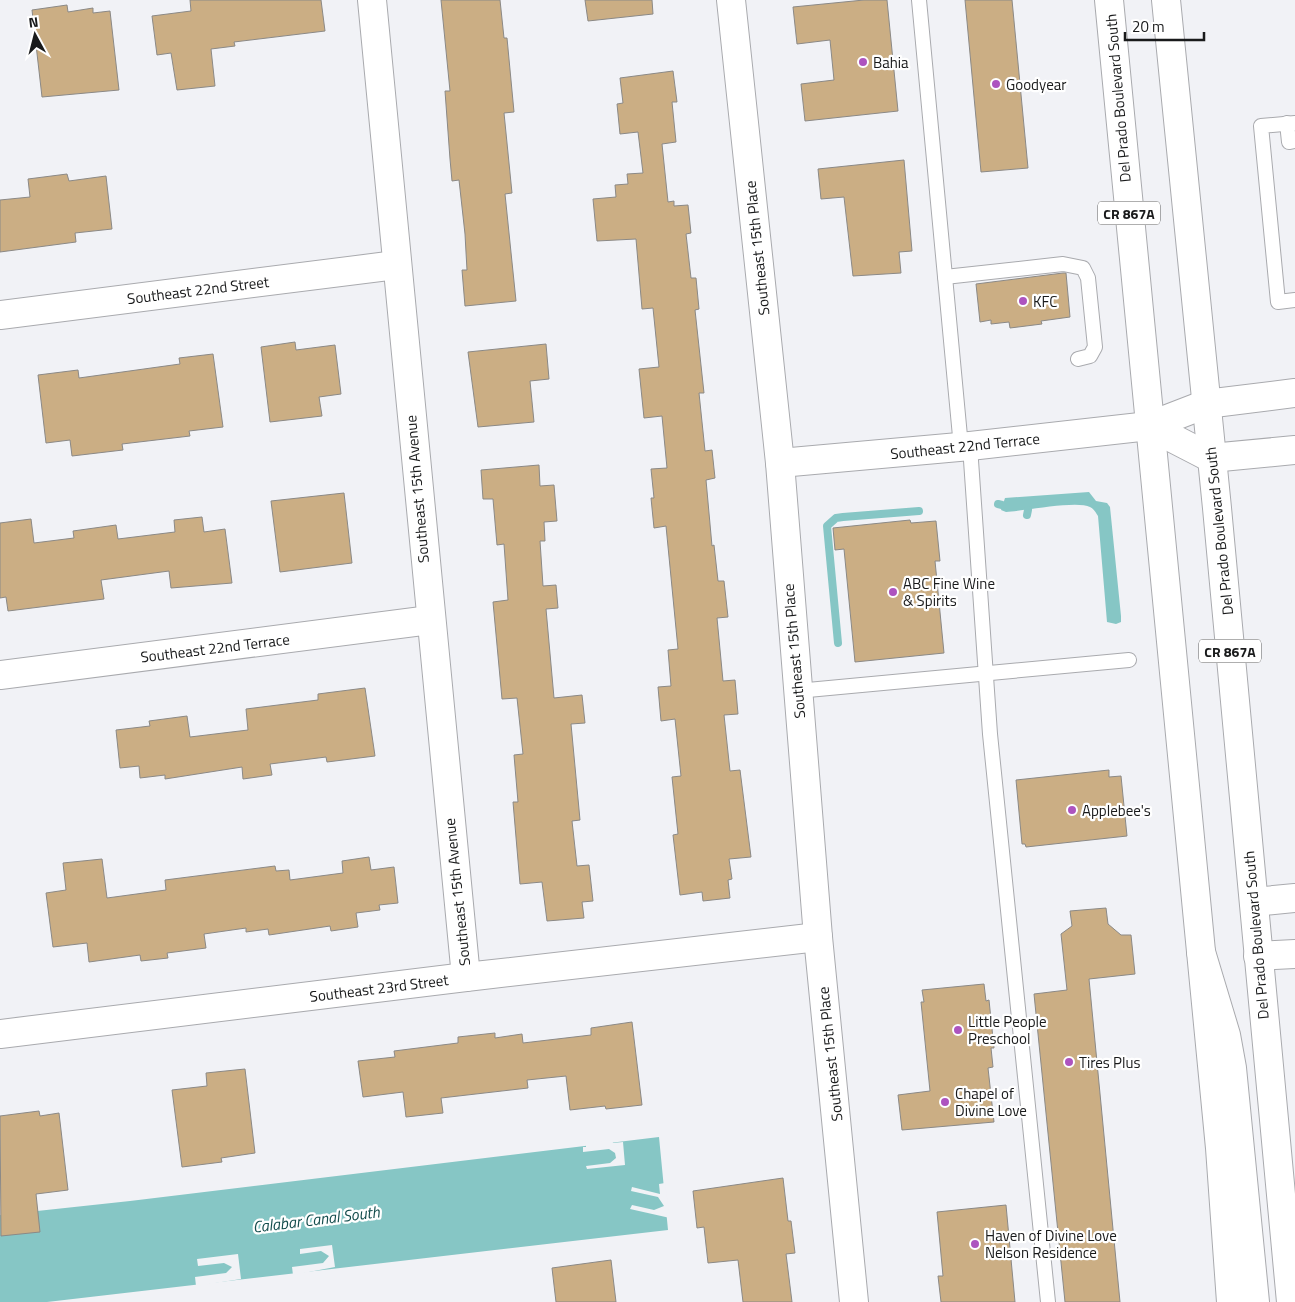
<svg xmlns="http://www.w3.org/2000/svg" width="1295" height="1302" font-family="'Titillium Web',sans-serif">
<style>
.water{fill:#86c6c5}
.pier{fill:#f1f2f6}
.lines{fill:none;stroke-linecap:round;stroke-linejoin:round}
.stream{stroke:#86c6c5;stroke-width:8}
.building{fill:#cbae84;stroke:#8b8986}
.lane-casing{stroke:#a9aaae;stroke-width:16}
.street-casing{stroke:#a9aaae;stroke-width:30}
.secondary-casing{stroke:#a9aaae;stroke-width:30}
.primary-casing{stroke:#a9aaae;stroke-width:30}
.highway-casing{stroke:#a9aaae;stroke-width:30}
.lane{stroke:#fff;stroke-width:14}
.street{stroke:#fff;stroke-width:28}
.secondary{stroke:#fff;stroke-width:28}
.primary{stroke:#fff;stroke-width:28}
.highway{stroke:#fff;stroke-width:28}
.poi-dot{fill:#ad53bf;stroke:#fff;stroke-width:2}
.labels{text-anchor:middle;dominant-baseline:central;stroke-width:4.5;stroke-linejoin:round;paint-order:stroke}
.shield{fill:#fff;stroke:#5e5f5f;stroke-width:1}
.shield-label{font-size:14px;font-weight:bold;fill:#191a1b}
.poi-label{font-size:15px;fill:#191a1b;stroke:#fff;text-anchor:start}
.street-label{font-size:15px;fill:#191a1b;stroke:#fff}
.water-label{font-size:16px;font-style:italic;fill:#134c4c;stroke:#fff}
</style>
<rect width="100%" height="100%" fill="#f1f2f6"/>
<g class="water">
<path d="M1089,492L1096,501L1107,503L1110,507L1121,616V622L1116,624L1107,622L1098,516C1096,513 1094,509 1090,507C1077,500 1024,511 1006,512L1001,510L1005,498Z"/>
<path d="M659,1137L668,1230L47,1302H0V1215L130,1201Z"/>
</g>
<g class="pier">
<path d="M612,1140L613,1143L623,1142L625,1165L587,1169L586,1166L610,1163L616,1158L615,1153L609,1149L583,1152V1147H586V1143Z"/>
<path d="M665,1183L670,1218L630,1209L632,1205L654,1210L664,1206L658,1197L631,1191L632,1187L660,1194L659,1184Z"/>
<path d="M332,1245L335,1267L293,1275L292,1267L323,1263L329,1256L321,1251L300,1254V1249Z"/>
<path d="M238,1254L241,1279L196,1286L195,1277L226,1273L232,1267L224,1263L198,1266L197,1259Z"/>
</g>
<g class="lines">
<g class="stream">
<path d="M998,504L1002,505"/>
<path d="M1027,515L1028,510"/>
<path d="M838,643L827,526L836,518L843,517L919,511"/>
</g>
</g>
<g class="building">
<path d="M190,0H321L325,31L234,42L235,46L211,49L215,86L177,90L171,53L157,55L152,16L191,11Z"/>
<path d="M441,0H500L504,38H507L514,112L504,113L512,193L505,194L516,301L465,306L462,270H467L465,234L459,180L452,181L450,159L445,91H450Z"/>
<path d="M585,0H652L653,14L588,21Z"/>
<path d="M864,0H887L898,111L805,121L801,84L834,80L830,40L797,44L793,7Z"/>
<path d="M965,0H1012L1028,168L981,172Z"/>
<path d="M67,5L68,12L93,8V13L110,11L119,90L42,97L32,10Z"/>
<path d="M673,71L677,102H672L676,142L662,144L668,202L674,201V206L688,205L691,233L686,234L691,278H696L699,309L695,310L704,393H699L705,451L712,450L715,478L706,480L712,546L714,545L718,581H724L728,617L717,618L723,681L735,680L738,714L724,715L730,771L740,770L751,857L729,859L732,879L728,880L730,898L703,901L702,892L680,895L673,835L678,834L672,777L681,776L675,719L661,721L658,687L671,686L668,650L678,649L666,526L654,528L651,498H654L651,469L667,468L662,416L644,418L639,369L659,367L653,308L642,309L636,239L597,241L593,199L616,197L615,185L628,184L627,174L643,173L638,132L620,134L617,104L623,103L620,78Z"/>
<path d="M904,160L912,251L899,252L901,273L853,276L844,197L821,199L818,169Z"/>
<path d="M67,174L69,181L106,176L112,229L75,233L76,242L0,252V200L30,197L28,179Z"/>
<path d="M1063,273H1066L1070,317L1041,321L1042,324L1010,328L1009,322L991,324V320L980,322L976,284Z"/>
<path d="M295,342L296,350L335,345L341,394L319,397L322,416L270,422L261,347Z"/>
<path d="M546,344L549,379L530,381L534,422L478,427L468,352Z"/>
<path d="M213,354L223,427L189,431L190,436L122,444L123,450L72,456L70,440L46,443L38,375L78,370L79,378L180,364L179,358Z"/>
<path d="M539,465L540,486L554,485L557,521L544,522L545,541H540L543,586L556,585L558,608L546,609L554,698L582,695L585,723L571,724L580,820L572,821L577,866L589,865L593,901L582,902L584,918L547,921L542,882L520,884L513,802H518L514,755L523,754L517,698L502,699L493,602L508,600L504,544L497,545L493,499H483L481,470Z"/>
<path d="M344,493L352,563L280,572L271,501Z"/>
<path d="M202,517L204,532L225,529L232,583L171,588L169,571L101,580L104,599L8,611L6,597L0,598V523L31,519L34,543L74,538L73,531L116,525L118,539L175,532L174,520Z"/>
<path d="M910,520L911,523L936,521L940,561H935L944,653L855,662L844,549L835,550L833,528Z"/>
<path d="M365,688L375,756L327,762L326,757L270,764L272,775L243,779L242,767L165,779V775L140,778L139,766L120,768L116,730L150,726L149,721L187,716L190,737L248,730L246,709L318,700V694Z"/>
<path d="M1109,770V777L1121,776L1127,836L1026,847L1025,844H1022L1016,780Z"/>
<path d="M369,857L371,870L394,867L398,903L379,905L380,910L356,913L358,927L331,931L330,926L269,935L268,929L246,932V928L204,934L206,948L167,953L168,958L141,961L140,955L89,962L87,943L53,947L46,893L66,890L63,863L102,859L107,898L166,890L165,880L275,866L276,871L289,870L290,880L343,873L342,861Z"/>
<path d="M1106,908L1108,924L1121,935H1131L1135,974L1089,979L1120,1302H1065L1034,994L1067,990L1061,934L1072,926L1070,911Z"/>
<path d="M984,984L986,1001L989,1000L994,1048H991L993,1067L988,1068L994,1122L902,1130L898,1095L930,1091L921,1002H924L922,990Z"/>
<path d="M632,1022L642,1105L606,1109L605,1106L570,1110L566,1076L527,1080L528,1088L441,1098L443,1113L406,1117L403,1092L363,1097L358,1061L395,1057L394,1051L458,1043V1037L495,1033V1038L522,1034L523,1043L591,1035V1028Z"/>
<path d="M245,1069L255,1153L221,1158L222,1162L182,1167L172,1090L207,1086L206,1073Z"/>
<path d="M39,1111L40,1116L59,1113L68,1190L36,1194L40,1232L1,1236L0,1116Z"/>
<path d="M783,1178L788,1221H791L795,1253L786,1254L792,1302H743L738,1260L708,1263L704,1227L697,1228L693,1191Z"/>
<path d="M1006,1205L1015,1302H941L938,1276H943L937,1212Z"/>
<path d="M611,1260L616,1302H556L552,1268Z"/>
</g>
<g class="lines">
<defs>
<g id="lane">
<path d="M919,0L961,447"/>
<path d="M1287,123L1289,142L1295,141"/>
<path d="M1295,123L1261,126L1278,302L1295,300"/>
<path d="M945,277L1063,264L1083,268L1088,278L1095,347L1090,356L1078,359"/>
<path d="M970,446L990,734L1048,1302"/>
<path d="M797,691L1129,660"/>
</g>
<g id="street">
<path d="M372,0L466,977"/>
<path d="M731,0L780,463L818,937L854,1302"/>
<path d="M0,315L396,265"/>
<path d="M0,675L430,620"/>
<path d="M0,1034L466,977L818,937"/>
</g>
<g id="secondary">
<path d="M1149,426L1211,458L1295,450"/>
<path d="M780,463L970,446L1149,426L1206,404L1295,393"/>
<path d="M1254,902L1295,898"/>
<path d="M1258,956L1295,954"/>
</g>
<g id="primary">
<path d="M1109,0L1220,1148L1231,1302"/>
<path d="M1166,0L1217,508L1291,1302"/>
</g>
<path id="highway" d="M1201,952L1226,1035L1232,1068L1255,1302"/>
</defs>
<use href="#lane" class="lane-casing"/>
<use href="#street" class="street-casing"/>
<use href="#secondary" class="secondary-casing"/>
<use href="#primary" class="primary-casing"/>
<use href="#highway" class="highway-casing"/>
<use href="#lane" class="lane"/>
<use href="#street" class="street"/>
<use href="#secondary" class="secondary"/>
<use href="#primary" class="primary"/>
<use href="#highway" class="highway"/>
</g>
<g class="poi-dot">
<circle cx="863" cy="62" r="5"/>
<circle cx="996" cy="84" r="5"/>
<circle cx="1023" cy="301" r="5"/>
<circle cx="893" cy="592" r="5"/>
<circle cx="1072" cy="810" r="5"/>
<circle cx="958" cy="1030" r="5"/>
<circle cx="1069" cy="1062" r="5"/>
<circle cx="945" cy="1102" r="5"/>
<circle cx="975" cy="1244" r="5"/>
</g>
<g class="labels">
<g class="shield">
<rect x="1098" y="201.5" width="62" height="23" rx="4"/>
<rect x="1199" y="639.5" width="62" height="23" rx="4"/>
</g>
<g class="shield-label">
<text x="1129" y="213">CR 867A</text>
<text x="1230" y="651">CR 867A</text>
</g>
<g class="poi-label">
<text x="873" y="62">Bahia</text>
<text x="1006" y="84">Goodyear</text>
<text x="1033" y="301">KFC</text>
<text x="903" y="583">ABC Fine Wine<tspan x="903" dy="17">&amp; Spirits</tspan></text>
<text x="1082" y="810">Applebee's</text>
<text x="968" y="1021">Little People<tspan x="968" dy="17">Preschool</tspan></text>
<text x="1079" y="1062">Tires Plus</text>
<text x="955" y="1093">Chapel of<tspan x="955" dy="17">Divine Love</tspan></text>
<text x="985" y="1235">Haven of Divine Love<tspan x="985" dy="17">Nelson Residence</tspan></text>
</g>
<g class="street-label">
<text transform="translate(1118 98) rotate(-95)">Del Prado Boulevard South</text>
<text transform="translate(757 248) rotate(-96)">Southeast 15th Place</text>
<text transform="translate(198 290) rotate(-7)">Southeast 22nd Street</text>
<text transform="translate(965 446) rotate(-6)">Southeast 22nd Terrace</text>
<text transform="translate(417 489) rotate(-95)">Southeast 15th Avenue</text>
<text transform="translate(1219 531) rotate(-96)">Del Prado Boulevard South</text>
<text transform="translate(215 648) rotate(-7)">Southeast 22nd Terrace</text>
<text transform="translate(794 651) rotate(-95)">Southeast 15th Place</text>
<text transform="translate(457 892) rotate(-96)">Southeast 15th Avenue</text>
<text transform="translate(1256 935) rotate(-95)">Del Prado Boulevard South</text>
<text transform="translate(379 988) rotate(-7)">Southeast 23rd Street</text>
<text transform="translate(830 1054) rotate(-96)">Southeast 15th Place</text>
</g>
<g class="water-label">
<text transform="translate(316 1219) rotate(-7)">Calabar Canal South</text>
</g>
</g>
<g transform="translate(35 35) rotate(353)" stroke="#ffffff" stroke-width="4" paint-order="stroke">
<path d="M0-4L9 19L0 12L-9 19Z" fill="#191a1b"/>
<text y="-8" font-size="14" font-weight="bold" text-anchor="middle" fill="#191a1b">N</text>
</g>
<path d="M1125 32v8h79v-8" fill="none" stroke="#191a1b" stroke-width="2.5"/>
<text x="1132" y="32" font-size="15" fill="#191a1b" stroke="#ffffff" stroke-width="4" paint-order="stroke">20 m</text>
</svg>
